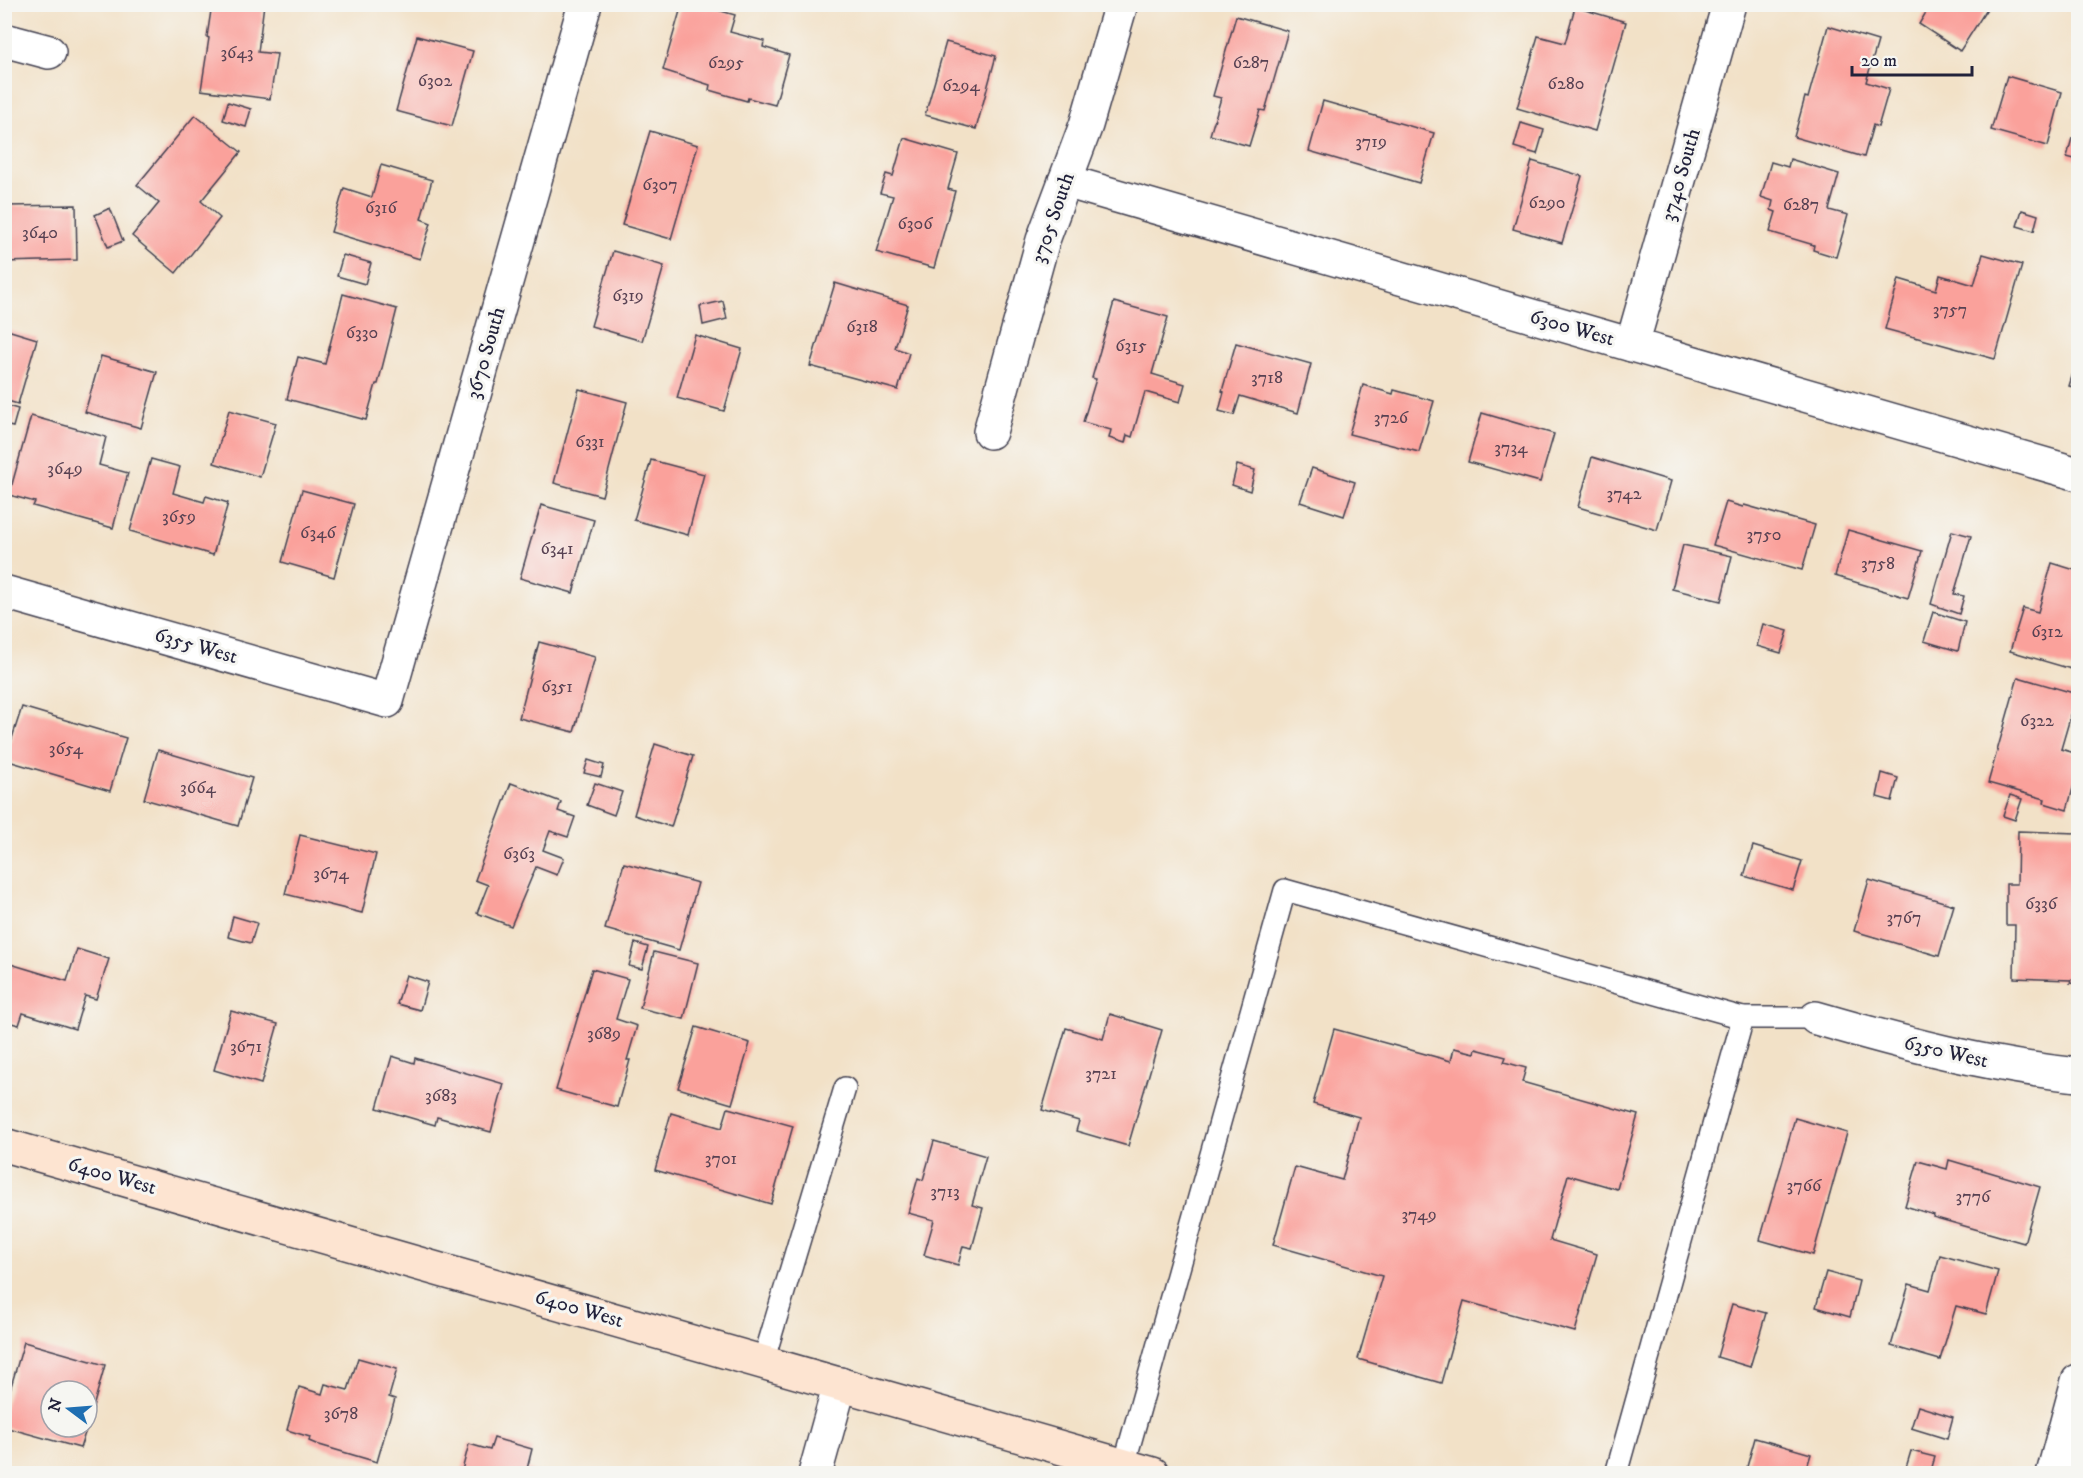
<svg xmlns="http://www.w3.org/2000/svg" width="2083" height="1478" font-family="'IM FELL DW Pica',serif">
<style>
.building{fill:#faa19b}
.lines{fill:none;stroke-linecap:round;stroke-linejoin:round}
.lane-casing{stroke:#413f50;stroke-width:24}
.street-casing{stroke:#413f50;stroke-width:36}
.secondary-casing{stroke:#413f50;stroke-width:36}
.lane{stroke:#fff;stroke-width:21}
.street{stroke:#fff;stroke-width:33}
.secondary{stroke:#fde4d1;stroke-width:33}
.labels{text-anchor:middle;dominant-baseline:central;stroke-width:6;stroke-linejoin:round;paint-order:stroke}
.number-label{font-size:18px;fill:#584253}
.street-label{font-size:21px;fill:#22223b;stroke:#f6f6f2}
</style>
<rect width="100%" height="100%" fill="#f6f6f2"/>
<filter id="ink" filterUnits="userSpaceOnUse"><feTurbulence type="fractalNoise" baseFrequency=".0167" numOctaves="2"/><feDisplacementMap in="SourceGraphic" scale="12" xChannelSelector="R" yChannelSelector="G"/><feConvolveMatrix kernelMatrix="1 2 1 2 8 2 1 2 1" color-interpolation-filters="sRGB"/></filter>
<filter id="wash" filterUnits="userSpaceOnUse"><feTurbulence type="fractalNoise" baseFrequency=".008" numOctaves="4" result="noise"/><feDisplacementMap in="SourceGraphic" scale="24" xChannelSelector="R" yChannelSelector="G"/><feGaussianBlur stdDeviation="1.35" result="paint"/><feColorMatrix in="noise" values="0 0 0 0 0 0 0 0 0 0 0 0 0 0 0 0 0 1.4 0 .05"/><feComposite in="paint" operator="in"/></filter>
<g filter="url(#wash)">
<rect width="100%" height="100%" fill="#f2e1c7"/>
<g id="blocks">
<g class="building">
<path d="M212,4H264L258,52L277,54L270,99L201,90L209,38L207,37Z"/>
<path d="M682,4H697L735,15L730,32L764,41L763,47L789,55L775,105L748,98L747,101L709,90L710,85L663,70Z"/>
<path d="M1931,4H1990L1960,51L1919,24Z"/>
<path d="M1575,7L1626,22L1595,131L1517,108L1538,36L1565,43Z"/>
<path d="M1236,16L1288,31L1265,111L1260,110L1249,146L1210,135L1221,98L1213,96Z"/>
<path d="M1828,26L1878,41L1866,82L1889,89L1878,127L1873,125L1864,157L1794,137L1805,97L1808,98Z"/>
<path d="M417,36L473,51L452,126L396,111Z"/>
<path d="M946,42L996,56L976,129L925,115Z"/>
<path d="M2007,76L2062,92L2048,146L1991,130Z"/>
<path d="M1323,101L1434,133L1419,183L1309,151Z"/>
<path d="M228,102L251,109L246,127L223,120Z"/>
<path d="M195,115L241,152L201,201L220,218L176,273L132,236L159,203L137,185Z"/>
<path d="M1521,123L1544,130L1537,154L1514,147Z"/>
<path d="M650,131L698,145L671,239L622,225Z"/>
<path d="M904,138L958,154L948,189L955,191L934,268L876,252L893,196L880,193L886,174L893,176Z"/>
<path d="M2072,138L2078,140V160L2067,157Z"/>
<path d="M1790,159L1839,174L1829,210L1848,215L1836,257L1813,250L1814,245L1770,232L1776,212L1771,210L1773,201L1761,197L1771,162L1788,167Z"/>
<path d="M1532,161L1582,176L1562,243L1513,229Z"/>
<path d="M381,165L432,180L421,219L431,223L420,259L331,232L344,188L372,197Z"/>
<path d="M76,205L77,260L4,262V206Z"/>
<path d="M110,208L123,241L108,247L95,215Z"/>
<path d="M2022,210L2038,215L2034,231L2017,226Z"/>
<path d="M613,251L664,266L642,341L591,326Z"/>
<path d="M1983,254L2022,265L1995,359L1885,329L1899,279L1936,290L1940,275L1974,285Z"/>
<path d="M343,255L371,263L365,284L337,276Z"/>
<path d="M835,283L908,305L895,348L909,353L898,390L810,366Z"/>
<path d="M343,294L397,309L378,384H376L366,420L287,399L298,357L325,364Z"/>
<path d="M723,301L727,319L703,325L700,306Z"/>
<path d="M1114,302L1168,317L1152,374L1185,384L1180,402L1145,392L1132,437L1127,435L1125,443L1109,438L1111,430L1083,422L1096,379L1092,378Z"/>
<path d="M4,329L37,339L18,404L4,400Z"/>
<path d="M695,335L742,349L724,411L677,398Z"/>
<path d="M1236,343L1311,364L1298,413L1240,396L1234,415L1219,411L1224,392L1222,391Z"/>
<path d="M101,356L157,372L141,428L85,412Z"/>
<path d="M2078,357V389L2069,386Z"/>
<path d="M1363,385L1393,394L1394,390L1434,401L1419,452L1349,434Z"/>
<path d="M579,389L627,402L602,496L554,483Z"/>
<path d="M4,405L18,409L13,427L4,425Z"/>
<path d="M229,410L276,423L260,477L214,463Z"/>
<path d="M1482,413L1554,434L1540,482L1468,462Z"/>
<path d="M31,416L106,437L99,465L128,473L113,528L33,506L35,502L9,495Z"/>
<path d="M1592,457L1671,481L1657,530L1578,507Z"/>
<path d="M151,459L180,467L173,493L204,502L206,496L228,503L213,555L130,531Z"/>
<path d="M651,460L704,474L688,535L634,520Z"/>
<path d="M1237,465L1255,470L1250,491L1232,485Z"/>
<path d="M1312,468L1355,482L1344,516L1300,502Z"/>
<path d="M302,490L354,504L334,577L282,562Z"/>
<path d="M1726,502L1743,507L1744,505L1815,525L1802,570L1713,545Z"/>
<path d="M541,505L594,520L573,593L520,578Z"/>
<path d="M1848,530L1922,551L1908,598L1835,576Z"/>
<path d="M1952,531L1971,536L1954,594L1964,596L1959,614L1931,604Z"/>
<path d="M1683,545L1732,556L1721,601L1672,589Z"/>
<path d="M2052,563L2078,571V671L2010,651L2023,608L2038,612Z"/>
<path d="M1933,612L1965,622L1958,651L1924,641Z"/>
<path d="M1763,624L1788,631L1781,653L1757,646Z"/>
<path d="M539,642L595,657L574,732L519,718Z"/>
<path d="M2018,677L2077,694L2061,749L2078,754V770L2067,810L2044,803L2045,799L1988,783Z"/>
<path d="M22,707L126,738L110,791L5,760Z"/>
<path d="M655,744L693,756L671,827L634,815Z"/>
<path d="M158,750L252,778L238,826L144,799Z"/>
<path d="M588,760L604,765L601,777L584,773Z"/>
<path d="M1882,773L1898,778L1892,801L1877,797Z"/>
<path d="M511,783L561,802L558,811L575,817L568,837L550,831L543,850L564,858L557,875L536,867L511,926L477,913L488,885L475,880Z"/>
<path d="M595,783L622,792L614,815L587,805Z"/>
<path d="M2010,795L2022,799L2015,820L2003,816Z"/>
<path d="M2018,831L2077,833L2075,946H2078V984L2070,983L2071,980L2014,978L2015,925H2006V884H2017Z"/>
<path d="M300,835L376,854L362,913L285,894Z"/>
<path d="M1753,846L1802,861L1793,890L1744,876Z"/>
<path d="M624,863L698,883L679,950L605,929Z"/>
<path d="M1869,880L1954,905L1939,956L1854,931Z"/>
<path d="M233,916L257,923L251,943L228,937Z"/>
<path d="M635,943L648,947L642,969L629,966Z"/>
<path d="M77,949L109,959L96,999L85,996L75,1029L23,1013L19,1025L4,1021V962L67,981Z"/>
<path d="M654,952L698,963L684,1019L640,1008Z"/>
<path d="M592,969L628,979L616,1019L637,1026L627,1060H630L617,1107L556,1090Z"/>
<path d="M406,975L428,982L420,1010L397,1004Z"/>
<path d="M231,1011L278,1024L261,1084L214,1070Z"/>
<path d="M1110,1014L1162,1030L1128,1146L1076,1131L1079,1121L1042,1110L1066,1028L1103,1039Z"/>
<path d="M696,1027L750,1043L732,1104L678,1088Z"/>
<path d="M1334,1029L1451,1061L1454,1048L1475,1053L1476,1049L1506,1057L1504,1062L1526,1068L1522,1082L1638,1115L1617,1189L1568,1175L1550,1240L1597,1254L1575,1332L1464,1301L1441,1383L1358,1359L1382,1276L1273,1245L1295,1167L1342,1180L1359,1117L1313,1104Z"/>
<path d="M392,1056L414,1063L415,1058L504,1084L491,1132L437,1117L435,1125L377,1108Z"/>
<path d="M728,1108L793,1126L771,1204L655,1170L671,1113L722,1128Z"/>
<path d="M1795,1118L1847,1133L1813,1255L1760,1240Z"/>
<path d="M934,1141L986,1156L972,1205L983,1208L972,1248L963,1246L958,1265L924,1255L934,1220L908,1213L918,1178L923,1180Z"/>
<path d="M1949,1160L2040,1187L2024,1243L1933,1217L1934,1215L1905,1206L1918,1161L1947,1169Z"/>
<path d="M1940,1255L1998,1271L1986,1314L1956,1306L1940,1360L1891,1346L1909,1284L1930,1290Z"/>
<path d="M1826,1272L1859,1281L1850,1317L1816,1307Z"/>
<path d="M1732,1304L1766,1313L1750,1367L1717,1357Z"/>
<path d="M24,1342L105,1365L88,1425L87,1391H51V1427H87L80,1448L4,1427V1410Z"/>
<path d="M358,1358L397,1369L389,1397L395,1399L377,1462L316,1444L309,1441L310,1437L287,1430L299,1387L322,1394L325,1384L348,1390Z"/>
<path d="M1918,1406L1953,1417L1947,1439L1911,1428Z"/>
<path d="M494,1438L532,1449L527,1469L542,1474H461L469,1444L490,1450Z"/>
<path d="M1755,1438L1811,1454L1805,1474H1745Z"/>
<path d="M1911,1451L1935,1457L1930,1474H1914L1905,1471Z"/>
<path d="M170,1469L183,1473V1474H168Z"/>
</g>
</g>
</g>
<g filter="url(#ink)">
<use href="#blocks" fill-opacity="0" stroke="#413f50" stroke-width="1.5"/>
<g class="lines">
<defs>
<g id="lane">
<path d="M1743,1018H1816"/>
<path d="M763,1362L845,1088"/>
<path d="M1124,1465L1285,890L1743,1018L1616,1474"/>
</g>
<g id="street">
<path d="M4,40L49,52"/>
<path d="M1065,181L2078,474"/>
<path d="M1632,345L1729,4"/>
<path d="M990,432L1043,240L1086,125L1121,4"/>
<path d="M4,592L387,701L585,4"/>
<path d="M1816,1018C1902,1043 1989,1066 2078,1075"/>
<path d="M815,1474L840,1384"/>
<path d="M2053,1474L2078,1381"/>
</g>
<path id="secondary" d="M4,1145L1153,1474"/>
</defs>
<use href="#lane" class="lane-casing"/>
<use href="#street" class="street-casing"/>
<use href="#secondary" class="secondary-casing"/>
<use href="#lane" class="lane"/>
<use href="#street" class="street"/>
<use href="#secondary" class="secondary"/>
</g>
</g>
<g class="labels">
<g class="number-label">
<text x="237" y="53">3643</text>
<text x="726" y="63">6295</text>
<text x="1251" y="63">6287</text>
<text x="435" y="81">6302</text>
<text x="1566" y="84">6280</text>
<text x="961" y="86">6294</text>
<text x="1371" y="142">3719</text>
<text x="660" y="185">6307</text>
<text x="1547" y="203">6290</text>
<text x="1801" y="205">6287</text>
<text x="381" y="208">6316</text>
<text x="915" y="224">6306</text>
<text x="40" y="233">3640</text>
<text x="628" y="296">6319</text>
<text x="1950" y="310">3757</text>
<text x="862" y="327">6318</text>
<text x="362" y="333">6330</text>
<text x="1131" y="346">6315</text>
<text x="1267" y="378">3718</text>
<text x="1391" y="418">3726</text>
<text x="590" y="442">6331</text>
<text x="1511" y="448">3734</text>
<text x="65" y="469">3649</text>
<text x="1624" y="494">3742</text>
<text x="179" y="517">3659</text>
<text x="318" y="533">6346</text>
<text x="1764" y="535">3750</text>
<text x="557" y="549">6341</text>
<text x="1878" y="564">3758</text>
<text x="2047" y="632">6312</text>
<text x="557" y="687">6351</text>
<text x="2037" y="721">6322</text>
<text x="66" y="749">3654</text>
<text x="198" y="788">3664</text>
<text x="519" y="854">6363</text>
<text x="331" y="874">3674</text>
<text x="2041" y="904">6336</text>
<text x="1904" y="918">3767</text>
<text x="604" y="1034">3689</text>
<text x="246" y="1047">3671</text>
<text x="1101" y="1074">3721</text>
<text x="441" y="1096">3683</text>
<text x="721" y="1159">3701</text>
<text x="1804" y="1186">3766</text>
<text x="945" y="1192">3713</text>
<text x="1973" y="1197">3776</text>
<text x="1419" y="1215">3749</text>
<text x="341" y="1414">3678</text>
</g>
<g class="street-label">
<text transform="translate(1681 175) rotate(-74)">3740 South</text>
<text transform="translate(1053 218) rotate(-71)">3705 South</text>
<text transform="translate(1572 328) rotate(16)">6300 West</text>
<text transform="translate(486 353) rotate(-74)">3670 South</text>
<text transform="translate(196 646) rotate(16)">6355 West</text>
<text transform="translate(1946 1052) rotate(13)">6350 West</text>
<text transform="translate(112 1176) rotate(16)">6400 West</text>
<text transform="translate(579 1309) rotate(16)">6400 West</text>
</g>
</g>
<rect width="2083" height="1478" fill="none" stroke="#f6f6f2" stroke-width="24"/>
<g transform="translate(69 1409) rotate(286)"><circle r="28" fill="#f6f6f2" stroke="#a1a1a9" stroke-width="1.5"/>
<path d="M0-4.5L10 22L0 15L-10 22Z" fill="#1f6fb2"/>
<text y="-9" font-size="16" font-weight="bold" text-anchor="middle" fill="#22223b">N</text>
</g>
<path d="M1852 66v9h120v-9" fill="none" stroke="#22223b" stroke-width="3"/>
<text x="1861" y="66" font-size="18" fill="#22223b" stroke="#f6f6f2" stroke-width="4.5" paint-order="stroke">20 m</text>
</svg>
